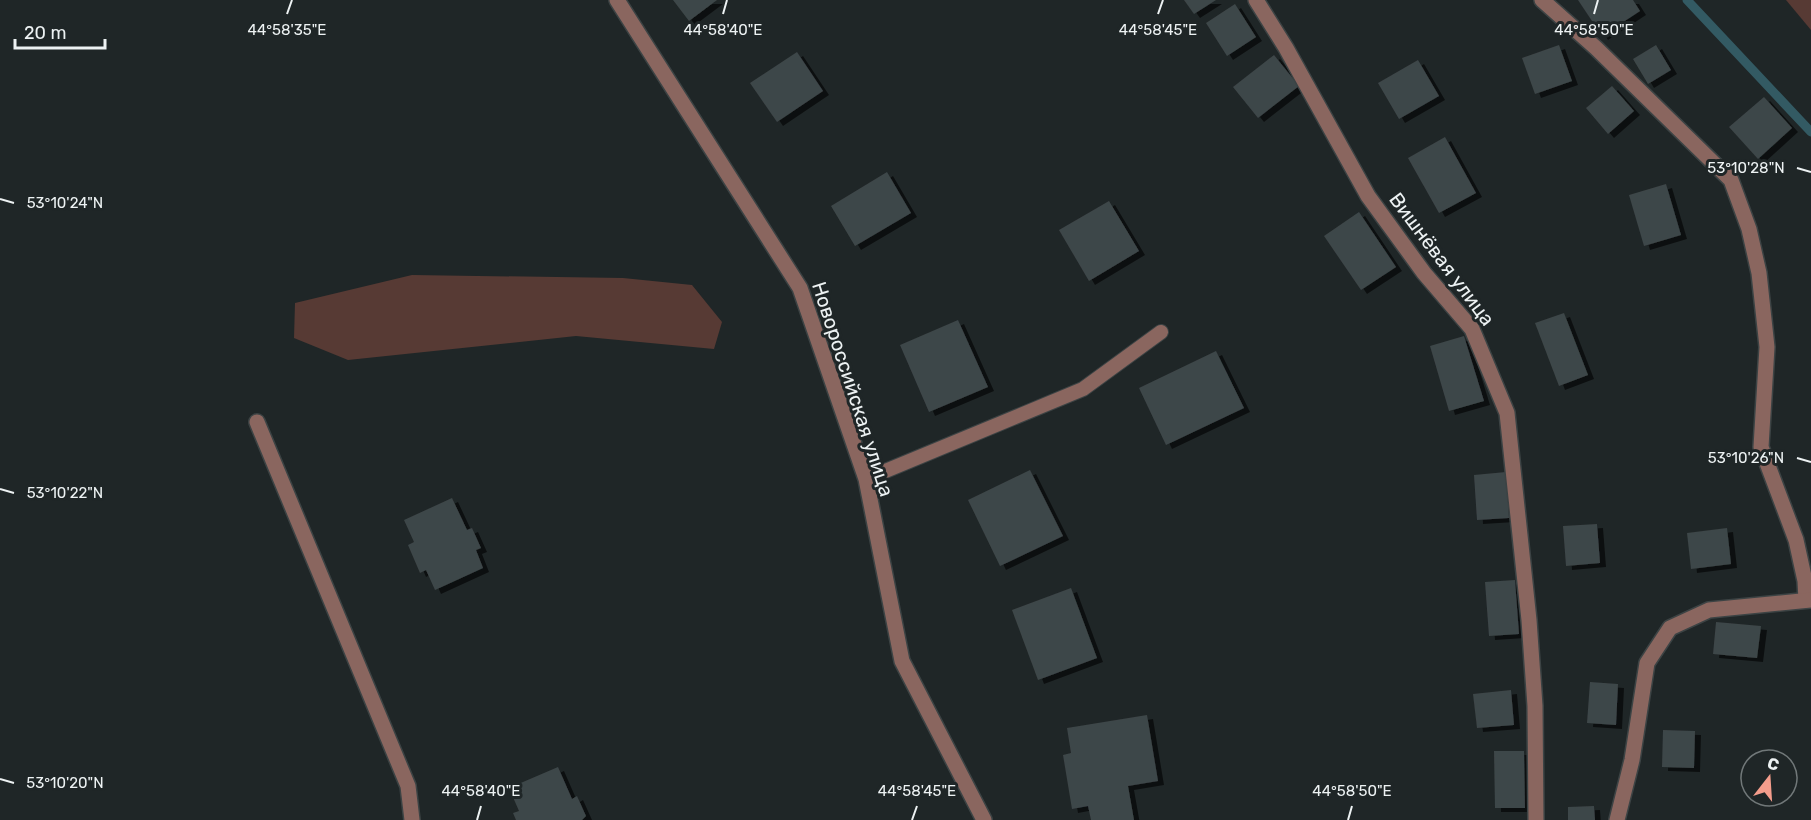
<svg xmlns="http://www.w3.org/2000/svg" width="1811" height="820" font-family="Rubik,sans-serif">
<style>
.green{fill:#573a34}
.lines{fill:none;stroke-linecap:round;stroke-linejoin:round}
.stream{stroke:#335a63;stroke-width:9}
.building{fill:#3e4648;filter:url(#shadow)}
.service-casing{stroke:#3c4344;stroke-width:16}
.minor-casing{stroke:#3c4344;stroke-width:18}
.service{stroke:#8a665f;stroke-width:14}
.minor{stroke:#8a665f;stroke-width:15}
.ticks{fill:none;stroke:#edf2f3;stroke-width:2}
.labels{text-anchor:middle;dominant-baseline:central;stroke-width:6;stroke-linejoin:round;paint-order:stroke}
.street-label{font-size:20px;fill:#edf2f3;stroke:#1f2627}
.ticks-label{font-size:15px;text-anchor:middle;fill:#edf2f3;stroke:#1f2627;stroke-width:6;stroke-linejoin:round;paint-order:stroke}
</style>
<defs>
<filter id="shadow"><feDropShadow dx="6" dy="4" stdDeviation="0" flood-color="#0009"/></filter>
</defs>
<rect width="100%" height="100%" fill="#1f2627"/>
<g class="green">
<path d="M1786,0H1811V30Z"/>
<path d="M412,275L623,278L692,285L722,322L714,349L576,336L348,360L294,338L295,303Z"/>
</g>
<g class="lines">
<path class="stream" d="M1687,0L1811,132"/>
</g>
<g class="building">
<path d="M673,0H717L689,21Z"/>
<path d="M1184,0H1216L1194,14Z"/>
<path d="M1578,0H1633L1640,11L1602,36Z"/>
<path d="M1235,4L1256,37L1227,56L1206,23Z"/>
<path d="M1559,45L1572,81L1535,94L1522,58Z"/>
<path d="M1656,45L1671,70L1648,84L1633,59Z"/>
<path d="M797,52L823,91L777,122L750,83Z"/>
<path d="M1274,55L1299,86L1258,118L1233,87Z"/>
<path d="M1418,60L1439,96L1399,119L1378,83Z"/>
<path d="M1612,86L1634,111L1608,134L1586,108Z"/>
<path d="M1764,97L1792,128L1758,159L1729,127Z"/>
<path d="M1445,137L1476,193L1439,213L1408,158Z"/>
<path d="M887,172L911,213L855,246L831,206Z"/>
<path d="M1666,184L1681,235L1644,246L1629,195Z"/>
<path d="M1109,201L1139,251L1089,281L1059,230Z"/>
<path d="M1359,212L1396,267L1361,290L1324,236Z"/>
<path d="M1564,313L1588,375L1559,386L1535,323Z"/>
<path d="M958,320L988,387L929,412L900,345Z"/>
<path d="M1464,336L1484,401L1449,411L1430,346Z"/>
<path d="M1216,351L1244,408L1166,445L1139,388Z"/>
<path d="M1030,470L1063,536L1000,566L968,500Z"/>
<path d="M1506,472L1509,518L1477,520L1474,475Z"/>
<path d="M452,498L467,530L472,528L481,548L476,550L483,568L435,590L426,570L420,573L408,545L414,542L404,520Z"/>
<path d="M1597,524L1600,563L1566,566L1563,526Z"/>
<path d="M1727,528L1731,564L1691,569L1687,533Z"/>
<path d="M1515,580L1519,634L1489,636L1485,582Z"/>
<path d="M1071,588L1097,658L1038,680L1012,610Z"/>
<path d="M1716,622L1761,626L1757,658L1713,654Z"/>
<path d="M1590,682L1618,684L1616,725L1587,723Z"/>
<path d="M1511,690L1514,725L1477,728L1473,694Z"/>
<path d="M1147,715L1158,781L1128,786L1134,820H1091L1088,806L1072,809L1063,755L1071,753L1067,728Z"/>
<path d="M1663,730L1695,731L1694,768L1662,767Z"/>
<path d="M1494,751H1524L1525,808H1495Z"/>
<path d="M558,767L572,799L577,796L586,816L582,820H516L513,813L519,811L509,788Z"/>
<path d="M1594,806L1595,820H1568V807Z"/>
</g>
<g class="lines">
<defs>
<path id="service" d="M866,479L1083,389L1161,332"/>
<g id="minor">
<path d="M617,0L800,288L866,479L902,661L984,820"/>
<path d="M1256,0L1286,48L1368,196L1424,273L1472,329L1507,413L1529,620L1535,706L1536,820"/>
<path d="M1542,0L1596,48L1731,180L1749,229L1759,273L1767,347L1761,447L1796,540L1805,581L1806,600"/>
<path d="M257,422L408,786L412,820"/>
<path d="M1617,820L1632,760L1647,663L1670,628L1709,610L1811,600"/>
</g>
</defs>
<use href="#service" class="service-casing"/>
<use href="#minor" class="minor-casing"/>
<use href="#service" class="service"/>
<use href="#minor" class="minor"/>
</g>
<path class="ticks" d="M287,14L292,0M723,14L727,0M1158,14L1163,0M1594,14L1598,0M1797,168L1811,172M0,199L14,203M1797,458L1811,462M0,489L14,493M0,779L14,783M477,820L481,806M912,820L917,806M1348,820L1352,806"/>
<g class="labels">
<g class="street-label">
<text transform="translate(1442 259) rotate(53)">Вишнёвая улица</text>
<text transform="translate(853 389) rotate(72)">Новороссийская улица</text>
</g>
</g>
<g class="ticks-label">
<text x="287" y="35">44°58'35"E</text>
<text x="723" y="35">44°58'40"E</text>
<text x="1158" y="35">44°58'45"E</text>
<text x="1594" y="35">44°58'50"E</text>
<text x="1746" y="173">53°10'28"N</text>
<text x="65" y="208">53°10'24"N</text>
<text x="1746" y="463">53°10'26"N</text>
<text x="65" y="498">53°10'22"N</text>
<text x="65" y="788">53°10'20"N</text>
<text x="481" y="796">44°58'40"E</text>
<text x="917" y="796">44°58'45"E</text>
<text x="1352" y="796">44°58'50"E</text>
</g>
<g transform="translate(1769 778) rotate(17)"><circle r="28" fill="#1f2627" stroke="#717879" stroke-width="1.5"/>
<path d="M0-4.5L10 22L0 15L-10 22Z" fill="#f49d8c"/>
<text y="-9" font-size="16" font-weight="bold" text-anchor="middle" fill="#edf2f3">С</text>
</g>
<path d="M15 39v9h90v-9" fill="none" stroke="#edf2f3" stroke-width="3"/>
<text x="24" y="39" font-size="18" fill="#edf2f3" stroke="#1f2627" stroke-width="4.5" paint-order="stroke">20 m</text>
</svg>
